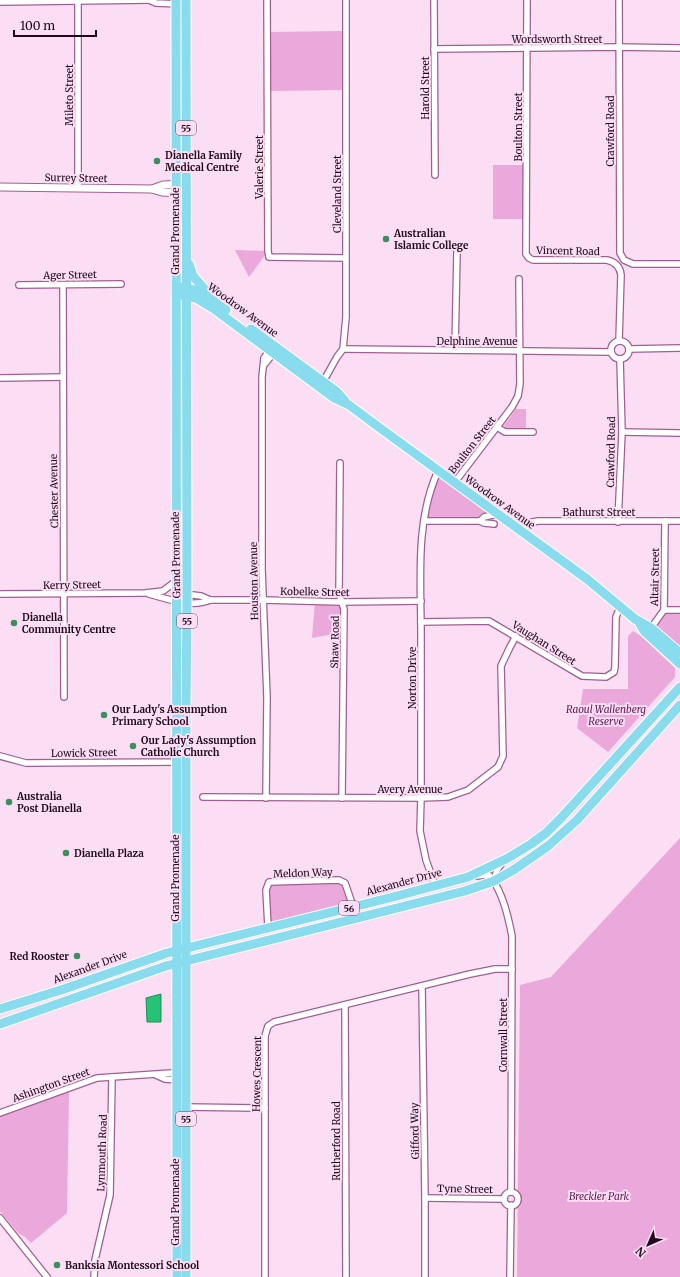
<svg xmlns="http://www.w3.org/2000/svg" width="680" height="1277" font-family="Merriweather,serif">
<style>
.green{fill:#eba8db}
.water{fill:#26c376;stroke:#248b5b}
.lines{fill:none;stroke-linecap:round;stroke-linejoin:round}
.minor-casing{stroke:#a05f92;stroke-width:8}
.tertiary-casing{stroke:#a05f92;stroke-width:9}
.primary-casing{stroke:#fff;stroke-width:11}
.minor{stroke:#fff;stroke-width:5.5}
.tertiary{stroke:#fff;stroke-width:7}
.primary{stroke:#89dced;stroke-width:9}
.poi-dot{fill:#3d8e5f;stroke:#fcdef4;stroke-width:1.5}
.labels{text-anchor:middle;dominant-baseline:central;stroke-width:4;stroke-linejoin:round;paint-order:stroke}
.shield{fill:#fcdef4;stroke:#63485d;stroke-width:1}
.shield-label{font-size:9px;font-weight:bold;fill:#21081c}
.street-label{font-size:10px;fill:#21081c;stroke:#fcdef4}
.poi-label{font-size:10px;font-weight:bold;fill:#21081c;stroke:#fcdef4;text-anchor:start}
.park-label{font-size:10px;font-style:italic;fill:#5b1950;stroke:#fcdef4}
</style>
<rect width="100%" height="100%" fill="#fcdef4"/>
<g class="green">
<path d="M342,31V90L270,91V32Z"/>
<rect x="493" y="165" width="34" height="54"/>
<path d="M235,250L268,251L249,277Z"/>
<path d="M516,409H526V428H506L504,425Z"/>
<path d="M438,471L456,489L489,513L480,521H424Z"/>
<path d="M315,602H342L344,632L312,638Z"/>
<path d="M664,610H680V653L651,628Z"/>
<path d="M633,631L641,636L675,668V677L608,752L577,728L583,689H628V636Z"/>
<path d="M680,838V1277H517L520,985L551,977Z"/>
<path d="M269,882L345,883L353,906L268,927L267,918Z"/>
<path d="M69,1092L67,1213L31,1243L25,1237L18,1233L0,1211V1117Z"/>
</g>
<path class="water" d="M161,994V1022H147L146,998Z"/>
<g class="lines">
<defs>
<g id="minor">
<path d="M149,0L156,3L178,4"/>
<path d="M267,0L268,251L269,257L345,258"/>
<path d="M434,0L435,175"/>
<path d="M527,0L526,254L529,258L533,260H607C616,262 620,267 621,275L619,341"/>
<path d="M619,0L620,253L624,260L633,264H680"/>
<path d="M0,2L150,0"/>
<path d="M434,49L618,47L680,48"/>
<path d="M78,188V1"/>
<path d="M19,285L121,284"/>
<path d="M63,285L64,697"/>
<circle cx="620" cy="350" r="9"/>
<path d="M343,349L611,352"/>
<path d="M629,349L680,348"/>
<path d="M455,350L457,252"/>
<path d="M264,365L275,351"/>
<path d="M0,378L63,377"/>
<path d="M323,382L337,357L343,349L346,317V0"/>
<path d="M497,427L505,432H533"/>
<path d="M622,432L680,433"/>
<path d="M340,463L339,594L344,609L342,798"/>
<path d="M455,482L512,407L518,396L520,384L519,279"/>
<path d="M424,521H480L484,523L494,524"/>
<path d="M480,521L484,517L497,514"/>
<path d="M618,522L622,432L620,359"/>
<path d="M522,532L532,522L538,521H680"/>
<path d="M176,593L201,596L210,600H263L342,602L421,601"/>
<path d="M0,594L145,593L163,591L176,581"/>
<path d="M149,594C168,599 191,608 210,600"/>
<path d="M664,610H680"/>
<path d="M421,622L489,621L582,676L606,677L614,672L615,667L616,617L618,612L621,607"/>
<path d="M651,628L664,610L665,521"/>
<path d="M0,756L26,763L176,762L179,761"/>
<path d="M203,797L421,798L448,797L468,790L498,767L503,756L501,666L510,647L516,636"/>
<path d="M266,798L267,697L262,569V377L264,358L271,348"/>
<path d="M476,876L486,875L490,876C503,893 508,916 512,936L511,1192"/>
<path d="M494,881L497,870L502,863"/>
<path d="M435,885L426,860L420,831L421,798C421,743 421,689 421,634C421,580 415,521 438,471"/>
<path d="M268,927L266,890L269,882L339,880L345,883L357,918"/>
<path d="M422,986L425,1198V1277"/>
<path d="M345,1005L346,1277"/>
<path d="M156,1075L165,1079L179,1080"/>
<path d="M186,1107L265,1108"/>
<path d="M0,1113L97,1078L186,1072"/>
<circle cx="511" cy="1199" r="7"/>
<path d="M425,1198L504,1199"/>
<path d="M0,1218L47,1277"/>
<path d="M94,1277L95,1260L110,1195L112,1077"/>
<path d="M265,1277V1036L268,1026L274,1022L470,974L495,969H512"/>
<path d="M510,1277L511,1205"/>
</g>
<g id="tertiary">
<path d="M0,187L152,189L162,192L180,193"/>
<path d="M152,189L163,185L186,184"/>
</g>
<g id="primary">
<path d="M176,0L177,1277"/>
<path d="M186,0L187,602L186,711V1277"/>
<path d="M189,264L193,276L208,293"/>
<path d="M182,287C200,289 212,300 226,310"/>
<path d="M181,295L196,298L214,309L334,398L349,405L380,428L587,579L635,619L651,628L680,653"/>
<path d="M251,329L337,392L345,401"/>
<path d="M640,624L645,632L680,664"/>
<path d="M0,1009L64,989L167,953L393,897L468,877L508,858L531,844L546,833L561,818L680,687"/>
<path d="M0,1024L166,966L465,891L494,881L515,869L548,846L577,820L680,705"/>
</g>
</defs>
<use href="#minor" class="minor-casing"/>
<use href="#tertiary" class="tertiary-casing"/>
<use href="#primary" class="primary-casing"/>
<use href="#minor" class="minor"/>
<use href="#tertiary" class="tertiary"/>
<use href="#primary" class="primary"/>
</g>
<g class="poi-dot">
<circle cx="157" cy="161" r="4"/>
<circle cx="386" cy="239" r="4"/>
<circle cx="14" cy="623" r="4"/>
<circle cx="104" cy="715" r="4"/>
<circle cx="133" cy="746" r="4"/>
<circle cx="9" cy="802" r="4"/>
<circle cx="66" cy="853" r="4"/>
<circle cx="77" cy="956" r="4"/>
<circle cx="57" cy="1265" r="4"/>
</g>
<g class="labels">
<g class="shield">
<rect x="176" y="121" width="20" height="14" rx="3"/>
<rect x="177" y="614" width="20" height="14" rx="3"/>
<rect x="339" y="901" width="20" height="14" rx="3"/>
<rect x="176" y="1112" width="20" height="14" rx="3"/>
</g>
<g class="shield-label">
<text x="186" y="128">55</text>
<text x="187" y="621">55</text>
<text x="349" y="908">56</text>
<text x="186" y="1119">55</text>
</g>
<g class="street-label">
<text x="557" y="39">Wordsworth Street</text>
<text transform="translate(425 88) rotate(-90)">Harold Street</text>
<text transform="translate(69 95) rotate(-90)">Mileto Street</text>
<text transform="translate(518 127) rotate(-90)">Boulton Street</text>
<text transform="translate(610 131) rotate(-90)">Crawford Road</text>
<text transform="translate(259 167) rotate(-90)">Valerie Street</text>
<text transform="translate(76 178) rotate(1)">Surrey Street</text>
<text transform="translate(337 194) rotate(-90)">Cleveland Street</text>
<text transform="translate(175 231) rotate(-90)">Grand Promenade</text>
<text transform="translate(568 251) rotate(1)">Vincent Road</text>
<text transform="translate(70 275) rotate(-1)">Ager Street</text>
<text transform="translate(243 310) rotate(36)">Woodrow Avenue</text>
<text x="477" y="341">Delphine Avenue</text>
<text transform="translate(472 445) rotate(-52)">Boulton Street</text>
<text transform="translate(611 452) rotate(-89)">Crawford Road</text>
<text transform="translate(54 491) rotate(-91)">Chester Avenue</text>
<text transform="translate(500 502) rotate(36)">Woodrow Avenue</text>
<text x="599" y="512">Bathurst Street</text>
<text transform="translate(176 555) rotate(-91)">Grand Promenade</text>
<text transform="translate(655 577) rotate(-89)">Altair Street</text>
<text transform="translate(254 581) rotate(-91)">Houston Avenue</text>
<text transform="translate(72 585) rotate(-1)">Kerry Street</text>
<text transform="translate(315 592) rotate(1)">Kobelke Street</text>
<text transform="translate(335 642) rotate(-89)">Shaw Road</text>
<text transform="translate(544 643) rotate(32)">Vaughan Street</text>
<text transform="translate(412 678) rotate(-90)">Norton Drive</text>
<text transform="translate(84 753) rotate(-1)">Lowick Street</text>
<text x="410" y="789">Avery Avenue</text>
<text transform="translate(303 873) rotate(-2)">Meldon Way</text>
<text transform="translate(175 878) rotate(-90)">Grand Promenade</text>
<text transform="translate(404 882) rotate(-15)">Alexander Drive</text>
<text transform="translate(90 967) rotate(-20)">Alexander Drive</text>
<text transform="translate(503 1035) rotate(-90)">Cornwall Street</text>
<text transform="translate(257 1074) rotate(-89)">Howes Crescent</text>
<text transform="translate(51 1085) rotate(-20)">Ashington Street</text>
<text transform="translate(415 1131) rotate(-91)">Gifford Way</text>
<text transform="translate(336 1141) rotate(-90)">Rutherford Road</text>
<text transform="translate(102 1153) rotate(-88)">Lynmouth Road</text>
<text transform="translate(465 1189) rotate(1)">Tyne Street</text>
<text transform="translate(175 1202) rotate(-90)">Grand Promenade</text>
</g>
<g class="poi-label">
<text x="165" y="155">Dianella Family<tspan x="165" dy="12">Medical Centre</tspan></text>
<text x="394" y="233">Australian<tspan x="394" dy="12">Islamic College</tspan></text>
<text x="22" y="617">Dianella<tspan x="22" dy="12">Community Centre</tspan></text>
<text x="112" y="709">Our Lady's Assumption<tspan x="112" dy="12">Primary School</tspan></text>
<text x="141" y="740">Our Lady's Assumption<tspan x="141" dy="12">Catholic Church</tspan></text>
<text x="17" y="796">Australia<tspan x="17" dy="12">Post Dianella</tspan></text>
<text x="74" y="853">Dianella Plaza</text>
<text x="69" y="956" text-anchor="end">Red Rooster</text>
<text x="65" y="1265">Banksia Montessori School</text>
</g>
<g class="park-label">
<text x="606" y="709">Raoul Wallenberg<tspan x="606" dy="12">Reserve</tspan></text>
<text x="599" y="1196">Breckler Park</text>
</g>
</g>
<g transform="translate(648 1245) rotate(225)" stroke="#fcdef4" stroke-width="3" paint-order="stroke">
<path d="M0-3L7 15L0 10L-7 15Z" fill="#21081c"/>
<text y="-6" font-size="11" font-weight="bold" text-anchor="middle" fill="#21081c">N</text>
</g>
<path d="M14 30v6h82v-6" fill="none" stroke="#21081c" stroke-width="2"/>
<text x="20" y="30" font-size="12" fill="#21081c" stroke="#fcdef4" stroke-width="3" paint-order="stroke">100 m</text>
</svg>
